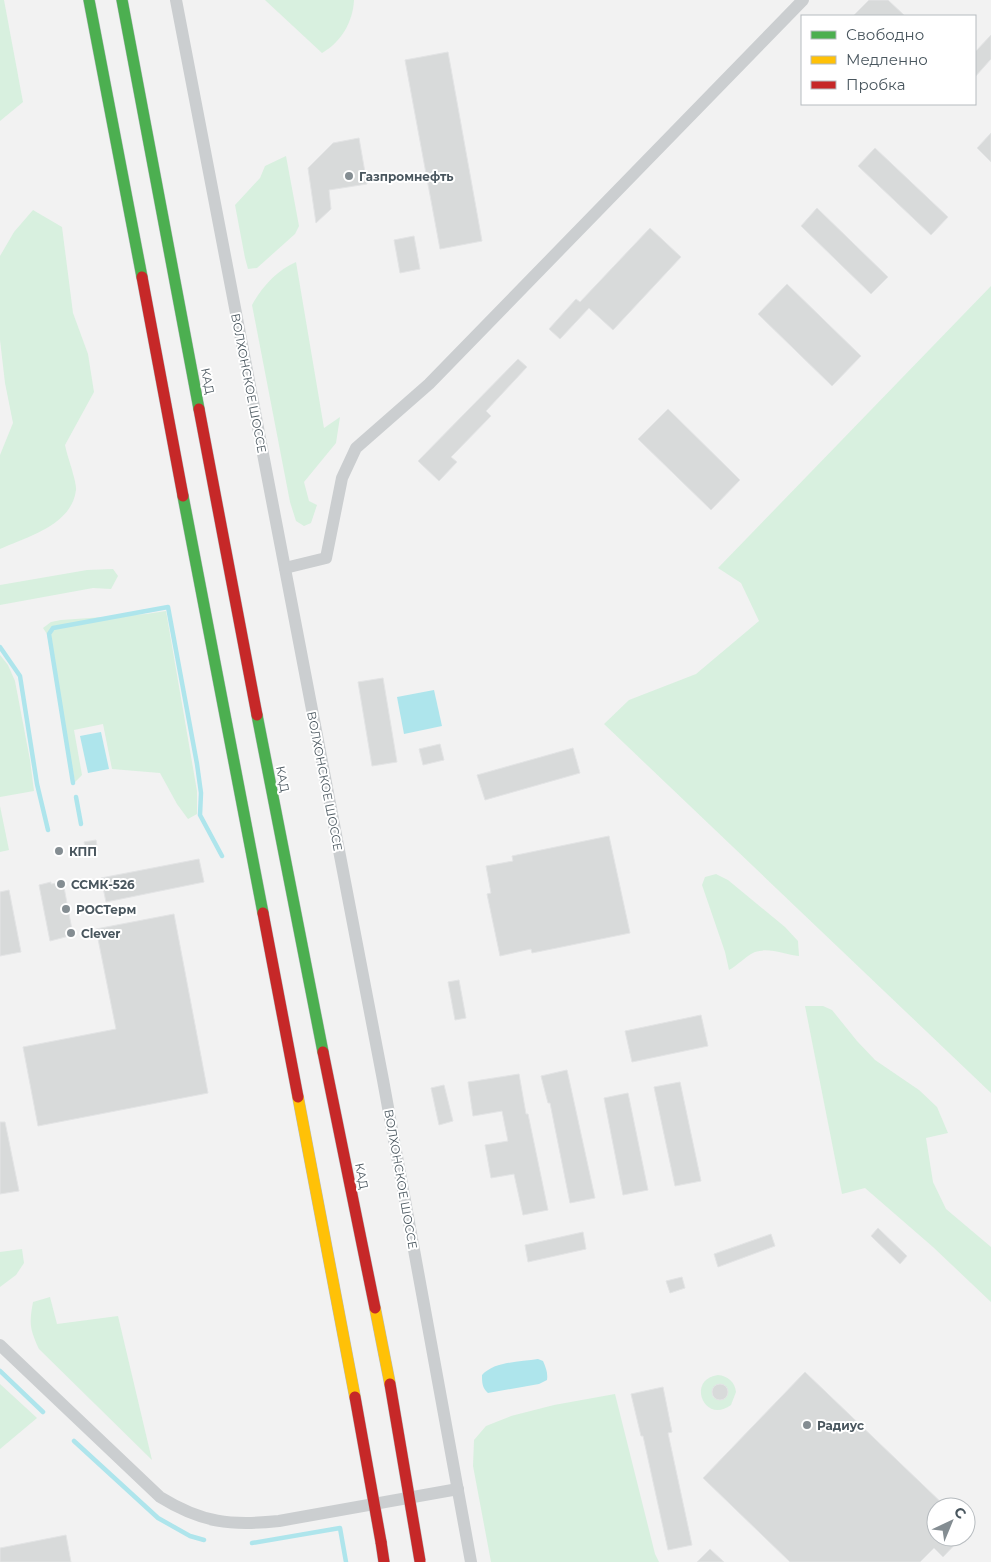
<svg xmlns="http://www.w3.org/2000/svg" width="991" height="1562" font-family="Montserrat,sans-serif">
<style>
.green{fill:#d8f0df;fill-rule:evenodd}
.water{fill:#aee5ec}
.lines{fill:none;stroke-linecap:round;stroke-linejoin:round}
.stream{stroke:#aee5ec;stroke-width:4.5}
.building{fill:#d8dada;stroke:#e3e4e5}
.fast-casing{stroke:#b7bdc0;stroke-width:12}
.slow-casing{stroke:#b7bdc0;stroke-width:12}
.jam-casing{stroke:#b7bdc0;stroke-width:12}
.street{stroke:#cbced0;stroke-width:12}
.fast{stroke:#4caf50;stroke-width:11}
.slow{stroke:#ffc107;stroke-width:11}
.jam{stroke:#c62828;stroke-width:11}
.jam-bridge-casing{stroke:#b7bdc0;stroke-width:12;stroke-linecap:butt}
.jam-bridge{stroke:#c62828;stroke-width:11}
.poi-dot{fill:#848d92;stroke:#fff;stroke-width:2}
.labels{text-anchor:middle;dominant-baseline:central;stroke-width:4;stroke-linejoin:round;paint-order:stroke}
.poi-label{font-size:12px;font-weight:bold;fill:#49565e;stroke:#fff;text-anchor:start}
.street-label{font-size:12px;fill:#49565e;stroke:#fff}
</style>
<rect width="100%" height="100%" fill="#f2f2f2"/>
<g class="green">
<path d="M0,0H4L23,102L0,121Z"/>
<path d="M265,0H354C353,22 341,42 322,53Z"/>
<path d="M286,156L299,226L295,234L257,268L248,269L245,258L235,205L260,178L265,166Z"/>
<path d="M33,210L62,227L73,313L88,354L94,392L65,445C67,456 77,482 76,490C72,525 27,537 0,549V455L13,423L5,383L0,340V256L14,232Z"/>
<path d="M296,262L324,428L340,417L336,443L304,482L309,501L317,505L311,523L304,526L296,521L290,502L252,305C262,287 277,270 296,262Z"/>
<path d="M991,286V1093L604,724L629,700L696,674L759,621L741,583L718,568Z"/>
<path d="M113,569L118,576L111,589L93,588L0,605V585L87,570Z"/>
<path d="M166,611L197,791V814L188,819L177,804L160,773L112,769L103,724L74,730L82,775L75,782L47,634L43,628L51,622L61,620L146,614Z"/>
<path d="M0,655L8,665L15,681L30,760L34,791L0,797Z"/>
<path d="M0,806L9,850L0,852Z"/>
<path d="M716,874L728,880L785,927L798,941L799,956C785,955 769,947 755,952C747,955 737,966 729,970L725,952L702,885L705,877Z"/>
<path d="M805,1006H823L832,1010L857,1041L875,1060L919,1090L937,1107L948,1133L926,1138L933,1182L946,1209L991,1247V1302L933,1247L865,1188L842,1194Z"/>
<path d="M22,1249L24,1263L16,1275L0,1287V1252Z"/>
<path d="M50,1297L57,1324L118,1316L152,1460L39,1349C30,1329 29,1324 33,1302Z"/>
<path d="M718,1375C728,1376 735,1382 736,1392L731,1405C704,1425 686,1379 718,1375ZM719,1384L725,1386L727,1392L725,1398L720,1400L713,1397L712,1392L714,1387Z"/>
<path d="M0,1384L37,1418L0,1449Z"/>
<path d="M615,1394L655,1554L659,1562H491L473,1466L474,1440L486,1426L511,1416L554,1405Z"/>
</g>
<g class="water">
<path d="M434,690L442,726L404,734L397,697Z"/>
<path d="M101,732L109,769L88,773L80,736Z"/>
<path d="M538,1359L543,1361C546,1368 548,1373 547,1380L539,1384L488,1393C482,1388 482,1382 482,1375C495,1361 520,1362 538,1359Z"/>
</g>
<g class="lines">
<g class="stream">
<path d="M0,647L20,676L37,784L48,830"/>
<path d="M73,783L49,634L53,628L168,607L197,764L201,793L200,815L222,856"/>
<path d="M76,797L81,824"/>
<path d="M0,1371L43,1412"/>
<path d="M74,1441L158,1518L190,1536L204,1540"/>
<path d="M252,1543L340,1528L346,1562"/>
</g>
</g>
<g class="building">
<path d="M869,0H888L905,16H853Z"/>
<path d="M991,35V59L975,77V52Z"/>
<path d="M448,52L482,241L440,249L405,60Z"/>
<path d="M991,133V162L977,148Z"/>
<path d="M359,138L367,184L329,190L331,209L316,223L308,168L333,143Z"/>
<path d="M875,148L948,217L931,235L858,166Z"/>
<path d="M817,208L888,277L871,294L801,226Z"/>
<path d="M650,228L681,257L613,330L589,308L560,339L549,329L576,299L580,302Z"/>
<path d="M414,236L420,269L400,273L394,240Z"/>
<path d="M787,284L861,356L832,386L758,314Z"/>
<path d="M518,359L527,367L486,411L491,416L451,457L457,462L439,481L418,461Z"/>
<path d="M668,409L740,480L711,510L638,439Z"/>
<path d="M383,678L397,762L372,766L358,682Z"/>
<path d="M440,744L444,760L423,765L419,749Z"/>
<path d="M573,748L580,773L485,800L477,775Z"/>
<path d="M609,836L630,933L532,953L531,949L500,956L487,894L491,893L486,866L513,861L512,856Z"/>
<path d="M96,840L98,851L87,853L84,842Z"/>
<path d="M199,859L204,882L106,902L101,878Z"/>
<path d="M51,882V884L63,882L73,935L50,941L39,885Z"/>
<path d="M9,890L21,952L0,956V892Z"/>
<path d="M174,914L208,1093L38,1126L23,1047L116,1029L96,929Z"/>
<path d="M459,980L466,1018L455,1020L448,982Z"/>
<path d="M701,1015L708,1046L632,1062L625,1031Z"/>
<path d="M567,1070L595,1198L570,1203L550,1103H548L541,1076Z"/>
<path d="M519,1074L526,1114H528L548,1210L523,1215L514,1174L491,1178L485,1145L508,1141L502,1111L473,1116L468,1082Z"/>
<path d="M680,1082L701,1181L675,1186L654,1087Z"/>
<path d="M444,1085L453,1121L439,1125L431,1088Z"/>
<path d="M628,1093L648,1190L623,1195L604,1098Z"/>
<path d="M0,1122H5L19,1191L0,1194Z"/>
<path d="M878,1228L907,1256L900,1264L871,1236Z"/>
<path d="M583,1232L586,1249L528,1262L525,1245Z"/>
<path d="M771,1234L775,1246L718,1267L714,1254Z"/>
<path d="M682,1277L685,1288L670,1293L666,1281Z"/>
<path d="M805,1372L946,1507H936V1537H962L943,1557L934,1548L920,1562H790L703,1478Z"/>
<circle cx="720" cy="1392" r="8"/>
<path d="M663,1387L672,1432L668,1433L692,1545L668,1550L643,1436H641L631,1394Z"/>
<path d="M66,1535L71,1562H0V1548Z"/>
<path d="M710,1549L724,1562H697Z"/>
</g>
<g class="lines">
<defs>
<g id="fast">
<path d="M89,0L142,277"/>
<path d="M122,0L199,409"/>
<path d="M183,496L263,913"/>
<path d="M257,715L323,1052"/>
</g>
<g id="slow">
<path d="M298,1097L355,1397"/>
<path d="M375,1308L390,1384"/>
</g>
<g id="jam">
<path d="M142,277L183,496"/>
<path d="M199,409L257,715"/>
<path d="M263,913L298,1097"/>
<path d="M323,1052L375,1308"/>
<path d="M381,1542L384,1562"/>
</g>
</defs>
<use href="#fast" class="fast-casing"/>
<use href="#slow" class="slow-casing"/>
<use href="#jam" class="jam-casing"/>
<g class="street">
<path d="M176,0L383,1080L471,1562"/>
<path d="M285,568L326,558L342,478L356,448L429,384L803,0"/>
<path d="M0,1345L160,1497C202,1523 231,1526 279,1521L458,1489"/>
</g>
<use href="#fast" class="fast"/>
<use href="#slow" class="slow"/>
<use href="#jam" class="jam"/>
<defs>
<g id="jam-bridge">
<path d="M390,1384L420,1561"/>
<path d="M355,1397L381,1542"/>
</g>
</defs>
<use href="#jam-bridge" class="jam-bridge-casing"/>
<use href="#jam-bridge" class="jam-bridge"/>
</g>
<g class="poi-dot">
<circle cx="349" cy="176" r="5"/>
<circle cx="59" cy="851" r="5"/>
<circle cx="61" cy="884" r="5"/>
<circle cx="66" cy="909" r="5"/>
<circle cx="71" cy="933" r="5"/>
<circle cx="807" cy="1425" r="5"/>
</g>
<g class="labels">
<g class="poi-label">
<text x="359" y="176">Газпромнефть</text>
<text x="69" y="851">КПП</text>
<text x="71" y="884">ССМК-526</text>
<text x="76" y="909">РОСТерм</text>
<text x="81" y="933">Clever</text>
<text x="817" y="1425">Радиус</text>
</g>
<g class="street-label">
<text transform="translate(208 381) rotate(79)">КАД</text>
<text transform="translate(249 383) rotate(79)">ВОЛХОНСКОЕ ШОССЕ</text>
<text transform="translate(283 779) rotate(79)">КАД</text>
<text transform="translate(325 781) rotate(79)">ВОЛХОНСКОЕ ШОССЕ</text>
<text transform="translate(362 1176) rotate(79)">КАД</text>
<text transform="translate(401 1179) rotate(80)">ВОЛХОНСКОЕ ШОССЕ</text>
</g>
</g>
<rect x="801" y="15" width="175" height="90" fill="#ffffff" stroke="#b6bbbf"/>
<rect x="811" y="31" width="25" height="8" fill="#4caf50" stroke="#b6bbbf"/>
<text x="846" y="40" font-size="15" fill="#49565e">Свободно</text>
<rect x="811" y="56" width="25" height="8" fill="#ffc107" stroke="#b6bbbf"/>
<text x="846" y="65" font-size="15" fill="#49565e">Медленно</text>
<rect x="811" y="81" width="25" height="8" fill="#c62828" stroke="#b6bbbf"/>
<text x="846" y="90" font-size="15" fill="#49565e">Пробка</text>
<g transform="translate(951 1522) rotate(44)"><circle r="24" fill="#ffffff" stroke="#b6bbbf"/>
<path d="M0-4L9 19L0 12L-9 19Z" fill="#848d92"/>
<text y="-8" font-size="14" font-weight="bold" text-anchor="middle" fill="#49565e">С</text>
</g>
</svg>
